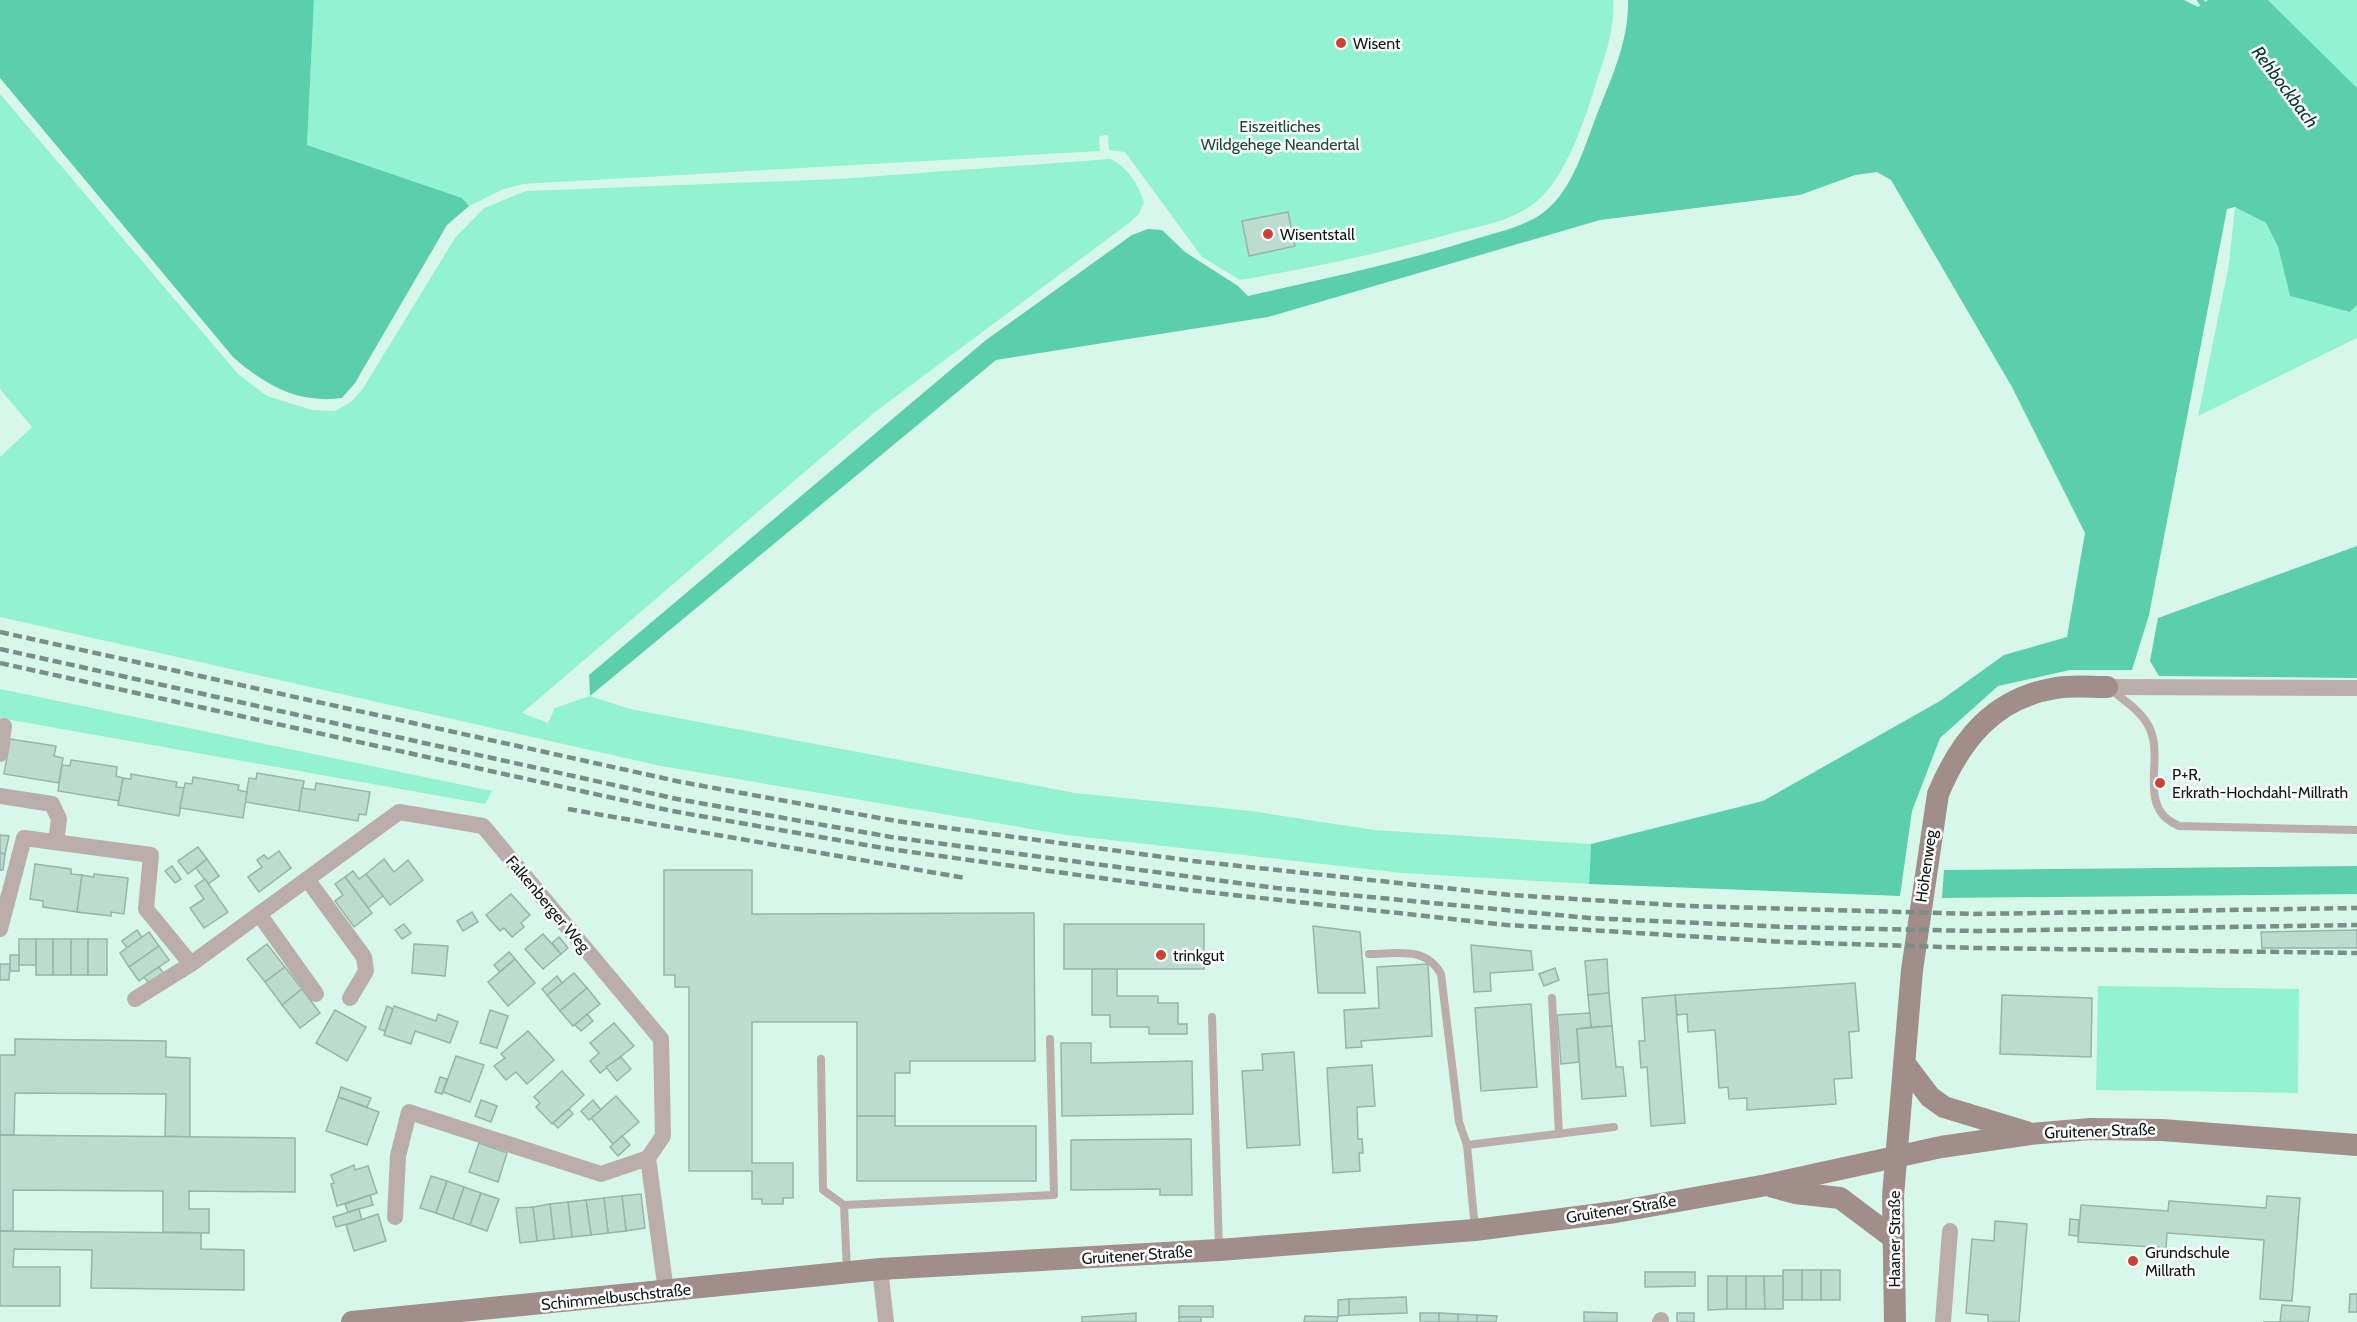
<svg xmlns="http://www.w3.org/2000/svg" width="2357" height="1322" font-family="Cabin,sans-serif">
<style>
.green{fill:#93f2d2}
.forest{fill:#5bceab}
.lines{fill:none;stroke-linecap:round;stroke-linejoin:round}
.stream{stroke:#5bcfab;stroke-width:6}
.building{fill:#bcdcd0;stroke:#97b5aa;stroke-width:1.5}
.service{stroke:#bbadaa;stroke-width:8}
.minor{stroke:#bbadaa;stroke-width:16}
.secondary{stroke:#a18d89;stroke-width:22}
.rail{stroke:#788e86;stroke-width:4.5;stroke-dasharray:9 4.5;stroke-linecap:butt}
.poi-dot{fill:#ce4033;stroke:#fff;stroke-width:2}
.labels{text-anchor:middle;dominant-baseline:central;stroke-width:5;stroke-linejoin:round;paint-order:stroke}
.poi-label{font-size:16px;fill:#0e1915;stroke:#fff;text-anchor:start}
.park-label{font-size:16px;fill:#164839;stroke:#fff}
.street-label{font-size:16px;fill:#0e1915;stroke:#fff}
.water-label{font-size:18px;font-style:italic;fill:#003628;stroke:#fff}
</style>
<rect width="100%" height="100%" fill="#d7f7ea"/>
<g class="green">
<path d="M314,0H1613C1616,30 1602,64 1593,93C1583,125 1564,179 1537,201C1514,221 1481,226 1453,233C1382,253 1311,268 1240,280L1202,257L1125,152L1109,150L1108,135L1099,136L1100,151L523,184L504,189L469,206L462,198L307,145Z"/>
<path d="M2268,0H2357V88Z"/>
<path d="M0,94L238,374L267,396L312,410L335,411L351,402L362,390L455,238L484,208L526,191L838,179L1110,159C1127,166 1138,184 1144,202L1139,214L1129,223L875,412L522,713L548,723L555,708L590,696L630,709L1075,793L1251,811L1374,830L1591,844L1589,884L1402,873L1066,835L661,766L0,617V457L32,427L0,389Z"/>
<path d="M2235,207L2266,223L2278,247L2290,296L2350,312L2357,305V338L2198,416L2229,264Z"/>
<path d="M0,689L492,791L485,804L0,718Z"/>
<path d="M2098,986L2299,989L2298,1093L2096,1090Z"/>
</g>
<g class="forest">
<path d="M0,0H314L307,145L462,198L469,206L447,225L355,383L342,398C298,404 266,386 233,357L0,78Z"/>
<path d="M1628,0H2184L2198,7L2208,0H2268L2357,88V305L2350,312L2290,296L2278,247L2266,223L2235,207L2227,209L2149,615L2132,670H2070L1998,686L1940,738L1912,811L1900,896L1589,884L1591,844L1763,801L1940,701L2004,655L2067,637L2085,533L2012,387L1891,180L1877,172L1855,175L1800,195L1600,220L1268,317L996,360L590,696L589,675L986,340L1132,235L1148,229L1162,230L1185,252L1238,286L1248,296C1323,279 1399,263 1472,240C1495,233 1520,228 1540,215C1573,193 1585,144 1599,109C1613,75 1629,38 1628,0Z"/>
<path d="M2357,546V678L2159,676L2150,661L2158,618Z"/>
<path d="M2357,866V894L1942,898L1944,870Z"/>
</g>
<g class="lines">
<g class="stream">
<path d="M224,0L231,136L279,297L276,358"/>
<path d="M2200,0L2328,170L2357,173"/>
<path d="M12,84L15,72L39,61L68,54L73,38L71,28L88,12L90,0"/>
<path d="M1997,133L2010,97L2005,62L2013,45L2019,44L2035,26L2034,0"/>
<path d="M2322,270L2328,170"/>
</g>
</g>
<g class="building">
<path d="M1288,212L1295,246L1249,256L1242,221Z"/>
<path d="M10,739L56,746L54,756L63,758L59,783L4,774Z"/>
<path d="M71,760L117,767L116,776L123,778L119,801L58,791L62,765L70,766Z"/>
<path d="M257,773L304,781L299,811L245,802L249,778L256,779Z"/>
<path d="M131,774L177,782L176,787L184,788L179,816L118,805L123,778L131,779Z"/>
<path d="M193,777L239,785L238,790L247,792L243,818L180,808L185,783L192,784Z"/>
<path d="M316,783L370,792L366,815L359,814L358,821L299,811L302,788L315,790Z"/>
<path d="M0,835L9,836L5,854L0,853Z"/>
<path d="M198,847L207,859L188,874L178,861Z"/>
<path d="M279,851L291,868L259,892L248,877L262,867L257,860L264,855L268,859Z"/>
<path d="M0,853L5,854L3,870H0Z"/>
<path d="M207,859L219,876L208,884L196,868Z"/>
<path d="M384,859L394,872L408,860L423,880L390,905L366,874Z"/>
<path d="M35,864L71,869V874L82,875L77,912L43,907V901L30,899Z"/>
<path d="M172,866L181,879L175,883L165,871Z"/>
<path d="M664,870H752V914L1034,913L1035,1061H910V1073H895V1116H857V1022H752V1163H793V1198H783V1204H762V1199H752V1171H689V987H675V975H664Z"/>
<path d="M353,871L359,879L366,874L383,896L368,908L345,877Z"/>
<path d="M94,874L128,878L124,914L111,912V916L77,912L82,875L94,877Z"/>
<path d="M345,877L372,913L354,927L335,901L343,895L335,884Z"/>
<path d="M205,879L228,912L204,928L190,908L204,899L195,886Z"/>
<path d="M511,894L530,915L521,923L524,927L512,937L504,928L500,931L486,915Z"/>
<path d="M472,912L478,922L463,931L457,921Z"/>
<path d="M404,924L411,933L402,939L395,930Z"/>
<rect x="1064" y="924" width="140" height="45"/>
<path d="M1313,926L1360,932L1365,993H1318Z"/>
<path d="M137,930L142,937L127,948L122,941Z"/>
<path d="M2357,930V948H2262L2261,932Z"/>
<path d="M149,932L159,946L129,967L120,953Z"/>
<path d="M543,934L561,954L543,969L525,949Z"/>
<path d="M559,937L568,948L561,954L552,943Z"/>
<rect x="19" y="939" width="17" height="26"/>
<rect x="36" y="939" width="17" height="36"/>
<rect x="53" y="939" width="18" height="36"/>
<rect x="71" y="939" width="17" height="36"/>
<rect x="88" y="939" width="19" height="36"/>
<path d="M267,944L285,967L265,982L247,959Z"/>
<path d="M414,944L448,946L445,976L412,973Z"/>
<path d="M1471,945L1531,951L1533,970L1490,973L1491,991L1474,992Z"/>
<path d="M159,946L169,960L139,981L129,967Z"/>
<path d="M509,952L515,959L500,972L494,965Z"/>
<rect x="10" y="955" width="9" height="16"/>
<path d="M515,959L535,983L508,1006L488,982Z"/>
<path d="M1607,959L1609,993L1588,995L1585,961Z"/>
<path d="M0,964H10L9,980H0Z"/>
<path d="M1428,964L1432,1036L1361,1041L1362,1047L1346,1048L1344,1010L1379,1008L1377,967Z"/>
<path d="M159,967L164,974L150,985L144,977Z"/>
<path d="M285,967L302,989L282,1005L265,982Z"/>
<path d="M1555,968L1559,980L1544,986L1539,974Z"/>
<path d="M1092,969H1117V996H1158V1003H1178V1024H1187V1034H1149V1027H1110V1015H1092Z"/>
<path d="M574,973L587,988L560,1011L547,995Z"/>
<path d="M557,976L562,983L547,995L542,989Z"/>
<path d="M1855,983L1859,1031L1849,1032L1852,1078L1834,1079L1836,1104L1747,1110V1098L1729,1099L1728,1087L1719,1088L1715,1030L1688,1032L1687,1014L1677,1015L1675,995Z"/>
<path d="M587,988L600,1004L573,1026L560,1011Z"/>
<path d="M302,989L320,1013L300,1028L282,1005Z"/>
<path d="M1609,993L1612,1026L1591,1027L1588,995Z"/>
<path d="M1675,995L1685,1123L1651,1126L1647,1067L1641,1068L1639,1041H1645L1642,998Z"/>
<path d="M2002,995L2092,998L2091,1057L2000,1054Z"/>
<path d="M1531,1004L1537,1087L1481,1091L1475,1008Z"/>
<path d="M387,1006L393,1009L385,1031L379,1029Z"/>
<path d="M394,1006L436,1021L438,1014L458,1022L450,1043L415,1031L411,1044L384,1035Z"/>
<path d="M335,1010L366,1027L347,1061L316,1043Z"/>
<path d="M490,1010L508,1016L497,1048L480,1043Z"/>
<path d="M1590,1013L1591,1027L1577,1029L1579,1062L1561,1064L1557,1015Z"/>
<path d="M587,1014L593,1021L581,1031L575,1025Z"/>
<path d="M614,1023L634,1046L600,1073L590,1061L599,1053L590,1043Z"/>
<path d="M1612,1026L1616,1067H1623L1626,1096L1582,1099L1577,1029Z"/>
<path d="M528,1031L554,1060L527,1084L516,1072L506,1080L494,1066L505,1058L501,1054Z"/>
<path d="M15,1039L166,1041V1057L190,1058V1137L165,1136L166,1094L15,1093L14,1135H0V1055H15Z"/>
<path d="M1061,1043H1091V1063L1192,1061L1193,1114L1062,1116Z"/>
<path d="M1294,1052L1300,1145L1247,1148L1242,1071L1263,1070L1262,1054Z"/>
<path d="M456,1056L484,1065L470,1102L443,1092Z"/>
<path d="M621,1057L631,1069L617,1081L606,1067Z"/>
<path d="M1372,1065L1375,1106L1357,1107L1358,1139H1362L1363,1153H1359L1360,1171L1333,1173L1327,1068Z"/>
<path d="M562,1071L584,1095L552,1124L536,1107L540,1103L534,1097Z"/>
<path d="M440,1077L447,1079L442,1094L435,1092Z"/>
<path d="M341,1087L371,1098L367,1107L338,1097Z"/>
<path d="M616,1096L639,1122L613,1144L591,1118Z"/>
<path d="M338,1097L379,1112L367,1145L326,1131Z"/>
<path d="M481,1100L497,1106L491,1122L475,1116Z"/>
<path d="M593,1100L601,1110L589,1120L581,1111Z"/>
<path d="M569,1109L573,1114L558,1128L553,1123Z"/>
<path d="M857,1116H895V1126H1036V1181H857Z"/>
<path d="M0,1135L295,1138V1192L189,1191V1209H209V1233L163,1232V1191L13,1190V1231H0Z"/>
<path d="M622,1136L630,1145L618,1156L610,1147Z"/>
<path d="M1191,1139L1192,1195H1160V1189L1071,1190V1140Z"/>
<path d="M479,1143L507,1153L498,1182L469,1172Z"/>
<path d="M354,1165L355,1170L368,1166L377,1193L337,1206L331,1184L334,1183L331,1175Z"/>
<path d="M431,1176L447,1181L436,1213L420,1208Z"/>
<path d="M447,1181L464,1187L453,1219L436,1213Z"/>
<path d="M464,1187L481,1193L470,1225L453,1219Z"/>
<path d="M481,1193L499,1199L487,1231L470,1225Z"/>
<path d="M641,1194L645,1228L626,1231L622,1196Z"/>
<path d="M370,1195L373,1205L348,1212L345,1204Z"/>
<path d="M622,1196L626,1231L608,1233L604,1198Z"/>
<path d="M2267,1196L2300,1198L2292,1301L2260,1299L2264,1240L2167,1233L2166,1248L2078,1242L2081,1205L2168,1211L2169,1201L2266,1208Z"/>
<path d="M604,1198L608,1233L591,1235L586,1200Z"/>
<path d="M586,1200L591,1235L572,1237L568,1202Z"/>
<path d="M568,1202L572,1237L554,1239L550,1204Z"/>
<path d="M550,1204L554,1239L537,1241L533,1207Z"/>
<path d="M533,1207L537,1241L520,1243L516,1208Z"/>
<path d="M359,1209L362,1220L336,1227L333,1217Z"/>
<path d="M378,1214L386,1241L354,1251L346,1225Z"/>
<path d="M2070,1219L2079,1220L2078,1236L2069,1235Z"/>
<path d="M1995,1221L2027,1224L2019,1322H1988V1315L1966,1313L1972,1239L1994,1241Z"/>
<path d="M0,1231L201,1233V1249L244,1250V1290L91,1288L92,1250L14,1249L13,1267H60V1306H0Z"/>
<rect x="1783" y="1270" width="19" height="30"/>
<rect x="1802" y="1270" width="19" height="30"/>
<rect x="1821" y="1270" width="19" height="30"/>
<path d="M1645,1272H1695V1286L1645,1287Z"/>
<path d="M1708,1276H1727V1309L1708,1310Z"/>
<rect x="1727" y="1276" width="19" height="33"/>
<path d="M1746,1276H1764L1765,1309H1746Z"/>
<path d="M1764,1276H1783V1309H1765Z"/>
<path d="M2350,1294H2357V1312H2349Z"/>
<path d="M1406,1297L1407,1313L1349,1315V1299Z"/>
<path d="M1349,1299V1315L1338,1316V1300Z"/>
<path d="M2282,1305L2310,1307L2308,1322H2263H2280Z"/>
<rect x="1179" y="1306" width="34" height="11"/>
<path d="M1584,1312L1617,1313V1322H1584Z"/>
<path d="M1136,1313V1322H1082V1317Z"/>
<rect x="1420" y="1313" width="19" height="9"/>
<path d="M1439,1313L1458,1314V1322H1439Z"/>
<rect x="1677" y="1313" width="17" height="9"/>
<path d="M1458,1314L1477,1315V1322H1458Z"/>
<path d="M1477,1315L1497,1316L1496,1322H1477Z"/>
<path d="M1305,1316L1338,1317L1337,1322H1304Z"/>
<rect x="1179" y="1317" width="22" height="5"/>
</g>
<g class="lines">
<g class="service">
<path d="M2110,689C2123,700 2139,709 2148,725C2167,758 2134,807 2179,826L2357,830"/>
<path d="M1369,954C1398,954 1425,946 1441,974L1459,1122L1467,1145"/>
<path d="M1552,998L1559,1134"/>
<path d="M1212,1017L1219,1249"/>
<path d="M821,1059L823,1190L844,1205"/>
<path d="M1475,1229L1467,1145L1614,1127"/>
<path d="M847,1271L844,1205L1054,1195L1050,1039"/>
</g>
<g class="minor">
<path d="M2107,687L2357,688"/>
<path d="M0,754L4,726"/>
<path d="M0,796L52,804L59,819L56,842"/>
<path d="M307,879L364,957L366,971L350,998"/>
<path d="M259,914L316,994"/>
<path d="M0,929L24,838L151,855L146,909L191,964L399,812L483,826L661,1039L663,1136L648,1158L666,1291"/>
<path d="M135,999L191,964"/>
<path d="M395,1217L398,1156L409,1112L601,1174L648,1158"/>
<path d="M880,1269L886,1322"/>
<path d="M1660,1322L1661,1320"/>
<path d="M1943,1322L1950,1231"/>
</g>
<g class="secondary">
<path d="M1905,1064L1930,1097L1944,1107L2026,1132"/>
<path d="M1773,1187L1795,1193L1840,1198L1892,1237"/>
<path d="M352,1322L880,1269L1219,1250L1475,1230L1616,1212L1767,1185L1941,1147L2030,1134L2091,1129L2162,1130L2357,1145"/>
<path d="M1895,1322L1893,1196L1912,970L1938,794C1961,739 1994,698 2056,688C2072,685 2091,687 2107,687"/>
</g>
<g class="rail">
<path d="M0,632L681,782L896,821L1193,861L1510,895L1689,906L1974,914L2357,908"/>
<path d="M0,649L677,799L891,837L1276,888L1589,918L1786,927L1975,931L2357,925"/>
<path d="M0,663L672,811L889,849L1188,890L1507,925L1784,942L1977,948L2357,953"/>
<path d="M568,809L965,878"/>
</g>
</g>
<g class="poi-dot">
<circle cx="1341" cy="43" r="6"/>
<circle cx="1268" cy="234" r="6"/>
<circle cx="2160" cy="783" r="6"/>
<circle cx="1161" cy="955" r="6"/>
<circle cx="2133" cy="1261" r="6"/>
</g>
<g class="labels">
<g class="poi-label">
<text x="1353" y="43">Wisent</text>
<text x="1280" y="234">Wisentstall</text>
<text x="2172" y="774">P+R,<tspan x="2172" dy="18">Erkrath-Hochdahl-Millrath</tspan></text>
<text x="1173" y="955">trinkgut</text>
<text x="2145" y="1252">Grundschule<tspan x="2145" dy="18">Millrath</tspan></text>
</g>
<g class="park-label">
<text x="1280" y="126">Eiszeitliches<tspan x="1280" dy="18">Wildgehege Neandertal</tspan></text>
</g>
<g class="street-label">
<text transform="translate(1926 866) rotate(-82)">Höhenweg</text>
<text transform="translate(548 904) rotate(50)">Falkenberger Weg</text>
<text transform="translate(2100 1131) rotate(-2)">Gruitener Straße</text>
<text transform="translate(1621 1209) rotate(-9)">Gruitener Straße</text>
<text transform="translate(1894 1239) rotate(-90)">Haaner Straße</text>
<text transform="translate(1137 1255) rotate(-4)">Gruitener Straße</text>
<text transform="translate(616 1297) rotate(-6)">Schimmelbuschstraße</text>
</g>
<g class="water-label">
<text transform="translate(2285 87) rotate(53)">Rehbockbach</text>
</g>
</g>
</svg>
